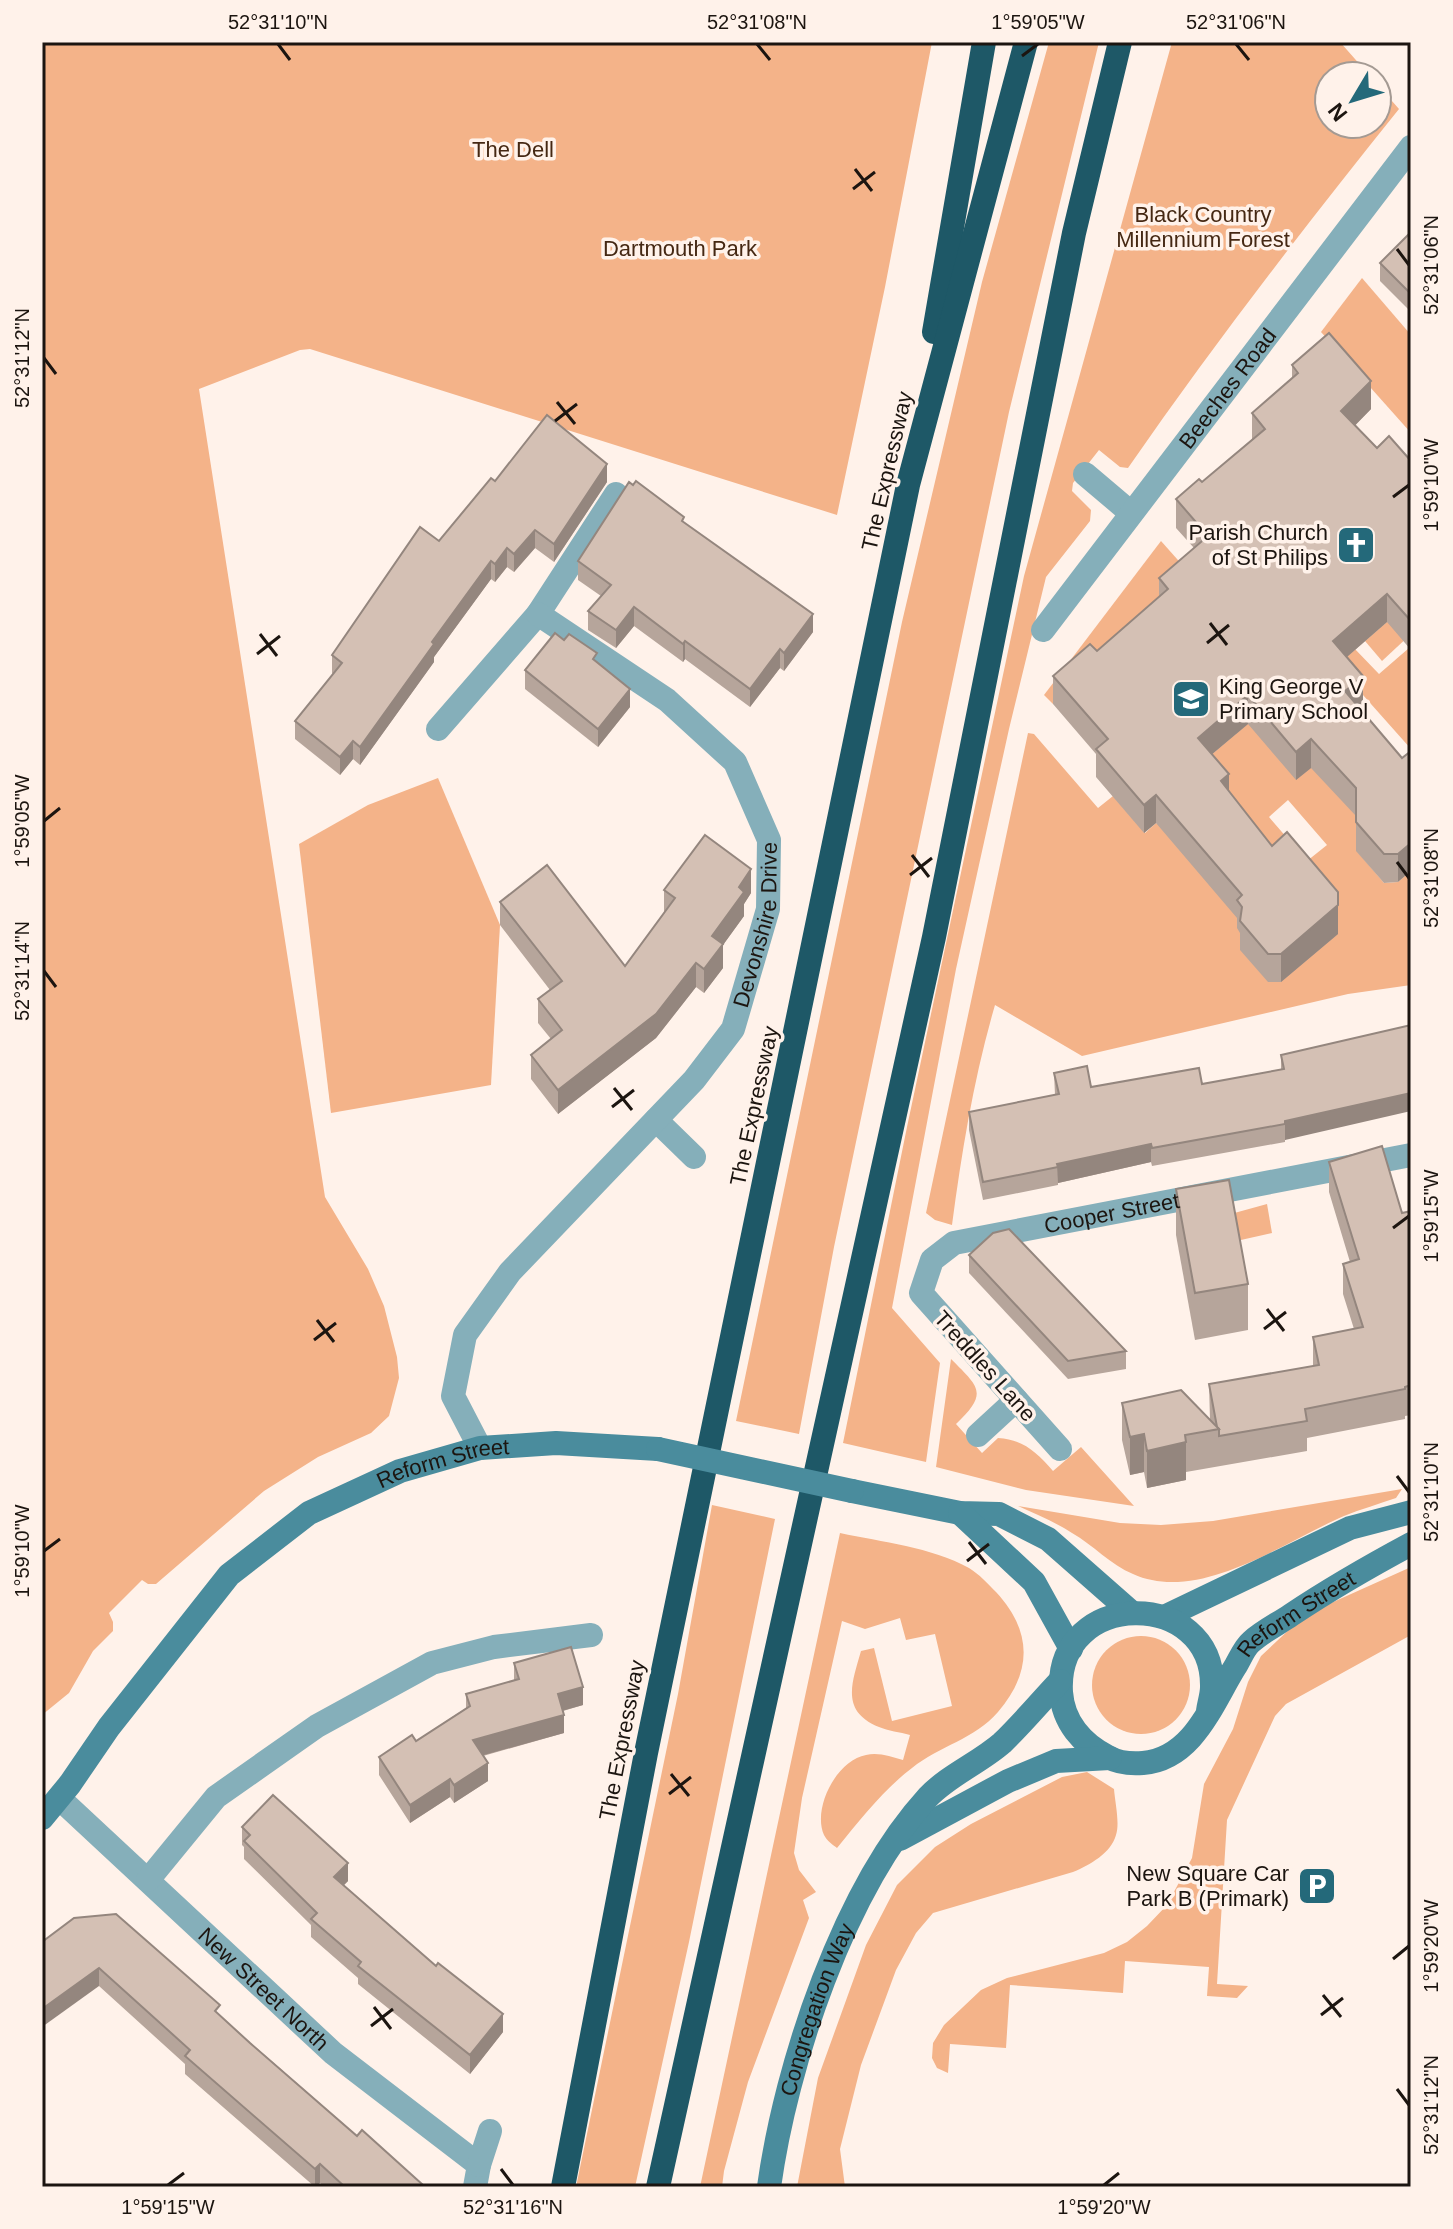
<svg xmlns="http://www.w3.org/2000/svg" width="1453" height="2229" font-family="Arial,sans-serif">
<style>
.green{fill:#f4b389;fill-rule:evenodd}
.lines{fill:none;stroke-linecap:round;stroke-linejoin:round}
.street{stroke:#85afba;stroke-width:24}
.secondary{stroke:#4a8c9d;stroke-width:24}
.highway{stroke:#1e5867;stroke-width:24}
.secondary-bridge{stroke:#4a8c9d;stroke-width:24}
.wall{fill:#b6a59b}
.shaded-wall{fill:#94867e}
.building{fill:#d4c0b4;stroke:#94867e;stroke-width:2}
.ticks{fill:none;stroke:#1c1510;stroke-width:3}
.labels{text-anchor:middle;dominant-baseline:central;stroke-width:7;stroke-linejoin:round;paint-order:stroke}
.park-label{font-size:22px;fill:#452813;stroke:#fff2ea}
.street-label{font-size:22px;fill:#1c1510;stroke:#fff2ea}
.poi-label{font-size:22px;fill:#1c1510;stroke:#fff2ea;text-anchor:end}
.neatline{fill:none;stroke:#1c1510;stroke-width:3}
.ticks-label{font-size:20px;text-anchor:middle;fill:#1c1510}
</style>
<rect width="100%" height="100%" fill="#fff2ea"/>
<g class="green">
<path d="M42,42H932L885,287L837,515L310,349L300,350L199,389L325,1197L368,1269L384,1306L397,1357L399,1378L389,1416L371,1433L318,1457L264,1491L156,1584H148L142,1580L109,1613L113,1622V1631L93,1651L69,1693L42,1715Z"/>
<path d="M1049,42H1099L1009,412L834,1247L799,1434L736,1421L902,622L982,282Z"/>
<path d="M1172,42H1340L1370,76H1329V124H1377V84L1399,109C1305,226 1214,344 1128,468L1120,467L1099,450L1073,483L1072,491L1091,510L1090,521L1046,577L1009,729L956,969L892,1308L940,1363L926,1462L843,1443L907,1127L1024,576Z"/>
<path d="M1362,278L1411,335V433L1321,332Z"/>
<path d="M1161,541L1193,577L1053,704L1044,695Z"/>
<path d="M1275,596L1327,620L1379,674L1409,648L1411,650V749Z"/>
<path d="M1411,601V634L1382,661L1365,641Z"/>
<path d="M1251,721L1317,762L1371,824L1356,850L1384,883L1398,882L1411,871V985L1348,994L1082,1056L995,1005C974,1077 962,1150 952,1225L935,1220L926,1213L1028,733L1034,734L1098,808L1113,796L1145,833L1156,823L1267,878L1198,766ZM1288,800L1327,845L1307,861L1269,817Z"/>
<path d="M438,778L500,925L491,1085L331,1113L299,844L368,805Z"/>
<path d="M1267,1204L1272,1233L1232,1242L1209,1220Z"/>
<path d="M951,1359C979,1387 989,1393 956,1424L982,1453L998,1438C1024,1440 1036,1452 1053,1471L1081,1447L1134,1506L1026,1490L936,1467Z"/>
<path d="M1402,1489L1396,1498C1379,1504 1361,1509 1344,1516C1284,1542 1199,1604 1133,1574C1111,1565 1093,1545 1072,1533C1055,1522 1036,1514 1018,1506L1120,1523L1161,1525L1213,1521Z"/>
<path d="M712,1505L775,1519L689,1942L635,2187H576L678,1694Z"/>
<path d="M840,1533C882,1542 931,1547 969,1568C979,1574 988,1584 996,1592C1032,1631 1033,1671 998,1712C975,1739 939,1746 912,1768C883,1790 860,1820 837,1848C832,1844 827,1841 824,1835C812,1808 837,1760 866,1755C879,1752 891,1757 903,1760L910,1735C900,1732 888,1731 879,1727C840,1711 852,1683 861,1651L874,1648L892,1721L952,1706L935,1634L906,1640L900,1618L865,1629L842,1621L802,1798L794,1853L799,1870L816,1892L803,1900L809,1918L748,2082L724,2171L722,2187H700Z"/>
<path d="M1411,1567V1635L1286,1704L1275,1716L1227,1820L1217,1984L1248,1986L1237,1998L1207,1996L1209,1967L1125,1961L1123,1993L1010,1985L1006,2048L950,2044L948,2073L937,2068L932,2058L933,2043L944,2025L981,1990L1007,1978L1104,1953L1127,1942L1147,1926L1167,1905L1192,1858L1204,1784L1233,1729L1248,1682L1261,1656L1293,1626L1331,1603Z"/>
<circle cx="1141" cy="1685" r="49"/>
<path d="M1087,1772L1114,1789C1115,1802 1120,1823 1116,1835C1111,1853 1090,1865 1073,1872L933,1913L916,1933L896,1970L861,2065L840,2149L845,2187H797L818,2078L866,1945L897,1885L935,1847L971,1824L1062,1777Z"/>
</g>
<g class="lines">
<g class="street">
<path d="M1085,474L1131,513"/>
<path id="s1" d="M1043,630L1411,147"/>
<path d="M438,729L538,614L616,494"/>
<path d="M656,1120L694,1157"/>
<path d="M978,1435L1016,1400"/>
<path id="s2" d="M480,1448L453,1396L465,1335L510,1272L694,1080L733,1029L768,909L769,840L735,762L667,700L538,614"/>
<path id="s3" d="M1060,1449L921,1293L932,1260L954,1243L1411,1155"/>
<path id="s4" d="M59,1798L333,2053L479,2165L475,2187"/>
<path d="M148,1880L216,1797L317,1726L432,1663L494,1647L591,1635"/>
<path d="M479,2165L490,2131"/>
</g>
<g class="secondary">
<path d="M852,1491L960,1513L999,1514L1048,1539L1131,1612"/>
<path d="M960,1513L1034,1582L1071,1649"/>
<path d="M1164,1617L1350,1528L1411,1512"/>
<path id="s5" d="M1208,1711C1209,1703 1212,1695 1212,1687C1214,1588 1055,1588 1061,1692C1063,1722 1082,1744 1108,1757C1119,1763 1131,1764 1143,1763C1193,1759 1212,1704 1235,1667C1240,1659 1244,1648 1251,1642C1263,1631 1278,1624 1291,1615C1330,1589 1370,1566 1411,1544"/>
<path id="s6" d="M42,1818L70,1784L109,1727L229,1575L309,1513L400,1471L480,1448L556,1443L658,1449"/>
<path d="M900,1839L1008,1781L1056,1761L1110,1758"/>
<path id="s7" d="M769,2187C786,2064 844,1889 928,1797C949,1775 979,1763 1002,1743C1022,1724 1041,1701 1060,1681"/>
</g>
<g class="highway">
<path d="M934,332L984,42"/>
<path d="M563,2187L646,1753L908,485L1026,42"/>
<path d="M658,2187L934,937L1074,233L1120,42"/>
</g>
<path class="secondary-bridge" d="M658,1449L852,1491"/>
</g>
<g class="wall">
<path d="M1411,232V312L1380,281V263Z"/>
<path d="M1292,365L1371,409L1355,425L1377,448L1411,461V650L1387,622L1347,657L1363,704L1359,708L1402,758L1398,882L1384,883L1356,851V816L1311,768L1296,780L1248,724L1212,754L1229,791L1338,934L1281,982H1268L1240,950V933L1237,928V918L1156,823L1144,833L1096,777V754L1053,704V676L1097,651L1159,598V578L1194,548L1176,528V499L1202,482L1252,440V413L1292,379Z"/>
<path d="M495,481L607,482L554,562L535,548L514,572L507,567L495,582L491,579L434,657V662L360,765L353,759L340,775L295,739V721L333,674L332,673V655L439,541Z"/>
<path d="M684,522L813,632L784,671L780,668L750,707L685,659L683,662L634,626L616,648L588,630V611L601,596L578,580V561Z"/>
<path d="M564,640L597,662L630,707L598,747L525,689V670Z"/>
<path d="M664,890L751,893L744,904V916L723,945V968L704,993L696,987L656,1038L558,1114L531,1079V1055L551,1039L538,1023V999L550,990L500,925V902L625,966L664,913Z"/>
<path d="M1411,1025L1285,1140V1142L1152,1166L1151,1162L1058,1183V1185L983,1200L969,1130V1112L1055,1095L1054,1073L1091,1087L1202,1084L1281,1070V1055Z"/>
<path d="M1329,1162L1402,1213L1411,1211V1415L1405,1416V1419L1307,1438V1451L1186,1472V1480L1147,1488L1144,1472L1130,1475L1122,1440V1403L1210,1420L1209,1384L1313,1366V1337L1354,1329L1343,1294V1264L1350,1262L1329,1192Z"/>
<path d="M1176,1189L1248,1284V1330L1195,1340L1176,1235Z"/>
<path d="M969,1255L1126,1351V1369L1068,1379L969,1273Z"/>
<path d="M514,1663L583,1705L563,1711L564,1733L483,1756L488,1781L454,1803L450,1797L410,1823L379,1775V1757L416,1741L466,1708V1694L514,1680Z"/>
<path d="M242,1827L348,1881L344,1885L503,2032L470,2074L358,1984V1978L311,1937V1925L244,1859V1847L242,1845Z"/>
<path d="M42,1942L220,2016L357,2136L423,2187H325L320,2183L315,2187L185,2074V2064L99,1986Z"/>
</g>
<g class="shaded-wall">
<path d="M1371,381V409L1341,440V411Z"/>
<path d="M607,464V482L554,562V544Z"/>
<path d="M535,530V548L514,572V554Z"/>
<path d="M507,548V567L495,582V564Z"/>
<path d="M491,561V579L434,657V662L360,765V747L432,642Z"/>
<path d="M1387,594V622L1333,669V641Z"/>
<path d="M634,607V626L616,648V630Z"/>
<path d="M813,614V632L784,671V653Z"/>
<path d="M685,641V659L683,662V644Z"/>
<path d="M780,649V668L750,707V689Z"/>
<path d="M1363,676V704L1345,720V691Z"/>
<path d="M630,689V707L598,747V729Z"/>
<path d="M1248,695V724L1198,766V738Z"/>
<path d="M1311,739V768L1296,780V752Z"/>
<path d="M353,741V759L340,775V757Z"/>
<path d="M1229,774V803L1221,781Z"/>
<path d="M1156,795V823L1144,833V805Z"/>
<path d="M1411,843V871L1398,882V854Z"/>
<path d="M751,869V893L744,904V916L723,945V968L704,993V969L712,936L739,887Z"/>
<path d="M1338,905V934L1281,982V954Z"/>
<path d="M696,963V987L656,1038L558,1114V1090Z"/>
<path d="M1411,1093V1111L1285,1140V1121Z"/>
<path d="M1151,1144V1162L1058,1183L1057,1164Z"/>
<path d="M1144,1434V1472L1130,1475V1437Z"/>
<path d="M1186,1442V1480L1147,1488V1451Z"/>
<path d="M583,1687V1705L558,1712V1694Z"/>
<path d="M564,1715V1733L473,1758V1740Z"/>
<path d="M488,1763V1781L454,1803V1785Z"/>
<path d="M450,1779V1797L410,1823V1805Z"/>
<path d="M348,1863V1881L334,1895V1877Z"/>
<path d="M99,1968V1986L42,2027V2009Z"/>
<path d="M503,2014V2032L470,2074V2055Z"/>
<path d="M320,2164V2183L315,2187V2169Z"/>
</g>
<g class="building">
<path d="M1411,232V294L1380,263Z"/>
<path d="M1329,333L1371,381L1341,411L1377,448L1389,436L1411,461V621L1387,594L1333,641L1363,676L1345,691L1402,758L1411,751V843L1398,854H1384L1356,822V788L1311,739L1296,752L1248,695L1198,738L1229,774L1221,781L1272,846L1287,832L1338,892V905L1281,954H1268L1240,921L1242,907L1237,900L1242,895L1156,795L1144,805L1096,749L1108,739L1053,676L1090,644L1097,651L1168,589L1159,578L1208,536L1176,499L1199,479L1202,482L1265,429L1252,413L1298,373L1292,365Z"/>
<path d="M547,415L607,464L554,544L535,530L514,554L507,548L495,564L491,561L432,642L434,644L360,747L353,741L340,757L295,721L342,663L332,655L420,527L439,541L491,478L495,481Z"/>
<path d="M636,481L684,517L682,521L813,614L784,653L780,649L750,689L685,641L683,644L634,607L616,630L588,611L611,585L578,561L629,482L633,485Z"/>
<path d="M555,633L564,640L569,634L597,653L593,659L630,689L598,729L525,670Z"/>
<path d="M705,835L751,869L739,887L744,892L712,936L723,944L704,969L696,963L656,1014L558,1090L531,1055L562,1030L538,999L562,981L500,902L547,865L625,966L675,898L664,890Z"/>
<path d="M1411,1025V1093L1285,1121V1124L1152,1148L1151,1144L1057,1164L1058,1167L983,1182L969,1112L1059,1094L1054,1073L1087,1066L1091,1087L1199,1068L1202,1084L1284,1069L1281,1055Z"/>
<path d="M1382,1146L1402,1213L1411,1211V1385L1405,1387V1389L1305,1409L1307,1421L1219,1436V1429L1217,1427L1209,1384L1319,1365L1313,1337L1363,1327L1343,1264L1359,1259L1329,1162Z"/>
<path d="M1229,1180L1248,1284L1195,1293L1176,1189Z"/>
<path d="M1009,1229L1126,1351L1068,1361L969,1255L993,1233Z"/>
<path d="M1181,1390L1219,1429L1185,1435L1186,1442L1147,1451L1144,1434L1130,1437L1122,1403Z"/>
<path d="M571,1647L583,1687L558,1694L564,1715L473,1740L488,1763L454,1785L450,1779L410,1805L379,1757L412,1735L416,1741L470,1706L466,1694L519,1679L514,1663Z"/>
<path d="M273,1795L348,1863L334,1877L436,1966L438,1963L503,2014L470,2055L358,1966L361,1962L311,1919L317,1913L244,1841L250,1835L242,1827Z"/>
<path d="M116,1914L220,2005L215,2011L250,2043L357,2136L362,2130L423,2185L422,2187H345L320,2164L315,2169L185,2056L190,2050L99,1968L42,2009V1942L74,1918Z"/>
</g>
<path class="ticks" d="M278,44L290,60M757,44L770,60M1236,44L1249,60M1022,56L1038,44M855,169L872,191M853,189L875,172M1397,249L1409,265M44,358L56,374M557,402L575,424M555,421L577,404M1393,497L1409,485M1210,623L1227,645M260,634L277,656M1207,643L1229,625M257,654L280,636M44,821L60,808M912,855L929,877M1397,862L1409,878M910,875L932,858M44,971L56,987M614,1088L632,1110M612,1107L634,1090M1393,1228L1409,1216M1267,1309L1284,1331M317,1320L334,1342M1264,1329L1286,1312M314,1340L336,1323M1397,1476L1409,1492M969,1542L986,1564M44,1551L60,1539M967,1561L989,1544M671,1774L689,1796M669,1794L691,1777M1393,1959L1409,1946M1323,1995L1341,2017M374,2007L391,2029M1321,2015L1343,1998M371,2026L393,2009M1397,2089L1409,2105M501,2169L513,2185M168,2185L184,2173M1104,2185L1119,2173"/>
<defs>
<symbol id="church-square" viewBox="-11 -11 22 22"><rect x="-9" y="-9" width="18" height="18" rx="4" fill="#24697a" stroke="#fff2ea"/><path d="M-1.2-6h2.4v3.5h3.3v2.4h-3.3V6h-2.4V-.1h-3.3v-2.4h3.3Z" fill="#fff"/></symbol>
<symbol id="school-square" viewBox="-11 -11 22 22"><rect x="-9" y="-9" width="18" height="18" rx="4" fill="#24697a" stroke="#fff2ea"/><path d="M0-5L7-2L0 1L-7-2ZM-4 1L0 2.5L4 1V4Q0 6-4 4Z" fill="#fff"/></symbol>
<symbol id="parking-square" viewBox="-11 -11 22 22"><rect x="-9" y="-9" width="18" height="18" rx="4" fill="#24697a" stroke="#fff2ea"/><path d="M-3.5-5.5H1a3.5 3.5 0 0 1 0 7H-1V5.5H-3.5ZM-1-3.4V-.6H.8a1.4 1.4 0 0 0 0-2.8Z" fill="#fff"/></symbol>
</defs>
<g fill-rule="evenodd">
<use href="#church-square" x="1334" y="523" width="44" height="44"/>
<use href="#school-square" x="1169" y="677" width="44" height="44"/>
<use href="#parking-square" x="1295" y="1864" width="44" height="44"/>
</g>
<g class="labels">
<g class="park-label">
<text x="513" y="149">The Dell</text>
<text x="1203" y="214">Black Country<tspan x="1203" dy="25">Millennium Forest</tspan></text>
<text x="680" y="248">Dartmouth Park</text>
</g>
<g class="street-label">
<text stroke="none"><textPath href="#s1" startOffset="304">Beeches Road</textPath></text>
<text transform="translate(887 471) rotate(-77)">The Expressway</text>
<text stroke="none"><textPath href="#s2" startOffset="636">Devonshire Drive</textPath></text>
<text transform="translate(754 1106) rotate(-78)">The Expressway</text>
<text stroke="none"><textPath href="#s3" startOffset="432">Cooper Street</textPath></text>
<text transform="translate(985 1366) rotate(48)">Treddles Lane</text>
<text stroke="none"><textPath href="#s6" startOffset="552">Reform Street</textPath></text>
<text stroke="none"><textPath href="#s5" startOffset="608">Reform Street</textPath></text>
<text transform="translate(622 1740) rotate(-79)">The Expressway</text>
<text stroke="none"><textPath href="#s4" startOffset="280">New Street North</textPath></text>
<text stroke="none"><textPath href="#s7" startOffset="184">Congregation Way</textPath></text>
</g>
<g class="poi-label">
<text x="1328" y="532">Parish Church<tspan x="1328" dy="25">of St Philips</tspan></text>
<text x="1219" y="686" text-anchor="start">King George V<tspan x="1219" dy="25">Primary School</tspan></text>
<text x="1289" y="1873">New Square Car<tspan x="1289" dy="25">Park B (Primark)</tspan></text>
</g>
</g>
<rect width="1453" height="2229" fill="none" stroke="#fff2ea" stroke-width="88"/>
<g transform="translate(1353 100) rotate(232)"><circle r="38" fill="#fff2ea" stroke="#a49a93" stroke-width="2"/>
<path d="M0-6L14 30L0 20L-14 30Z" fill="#24697a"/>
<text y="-12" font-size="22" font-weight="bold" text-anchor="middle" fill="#1c1510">N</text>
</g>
<rect x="44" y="44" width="1365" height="2141" class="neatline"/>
<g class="ticks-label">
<text x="278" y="29">52°31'10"N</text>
<text x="757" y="29">52°31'08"N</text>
<text x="1038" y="29">1°59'05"W</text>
<text x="1236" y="29">52°31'06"N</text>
<text transform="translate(1431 265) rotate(-90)" y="7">52°31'06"N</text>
<text transform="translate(22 358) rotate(-90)" y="7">52°31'12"N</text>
<text transform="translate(1431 485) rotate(-90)" y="7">1°59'10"W</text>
<text transform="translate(22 821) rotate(-90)" y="7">1°59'05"W</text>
<text transform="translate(1431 878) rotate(-90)" y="7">52°31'08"N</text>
<text transform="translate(22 971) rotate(-90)" y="7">52°31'14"N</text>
<text transform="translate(1431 1216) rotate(-90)" y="7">1°59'15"W</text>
<text transform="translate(1431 1492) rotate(-90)" y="7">52°31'10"N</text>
<text transform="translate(22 1551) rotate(-90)" y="7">1°59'10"W</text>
<text transform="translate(1431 1946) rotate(-90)" y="7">1°59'20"W</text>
<text transform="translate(1431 2105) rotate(-90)" y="7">52°31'12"N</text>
<text x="168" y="2214">1°59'15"W</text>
<text x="513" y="2214">52°31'16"N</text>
<text x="1104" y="2214">1°59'20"W</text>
</g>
</svg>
